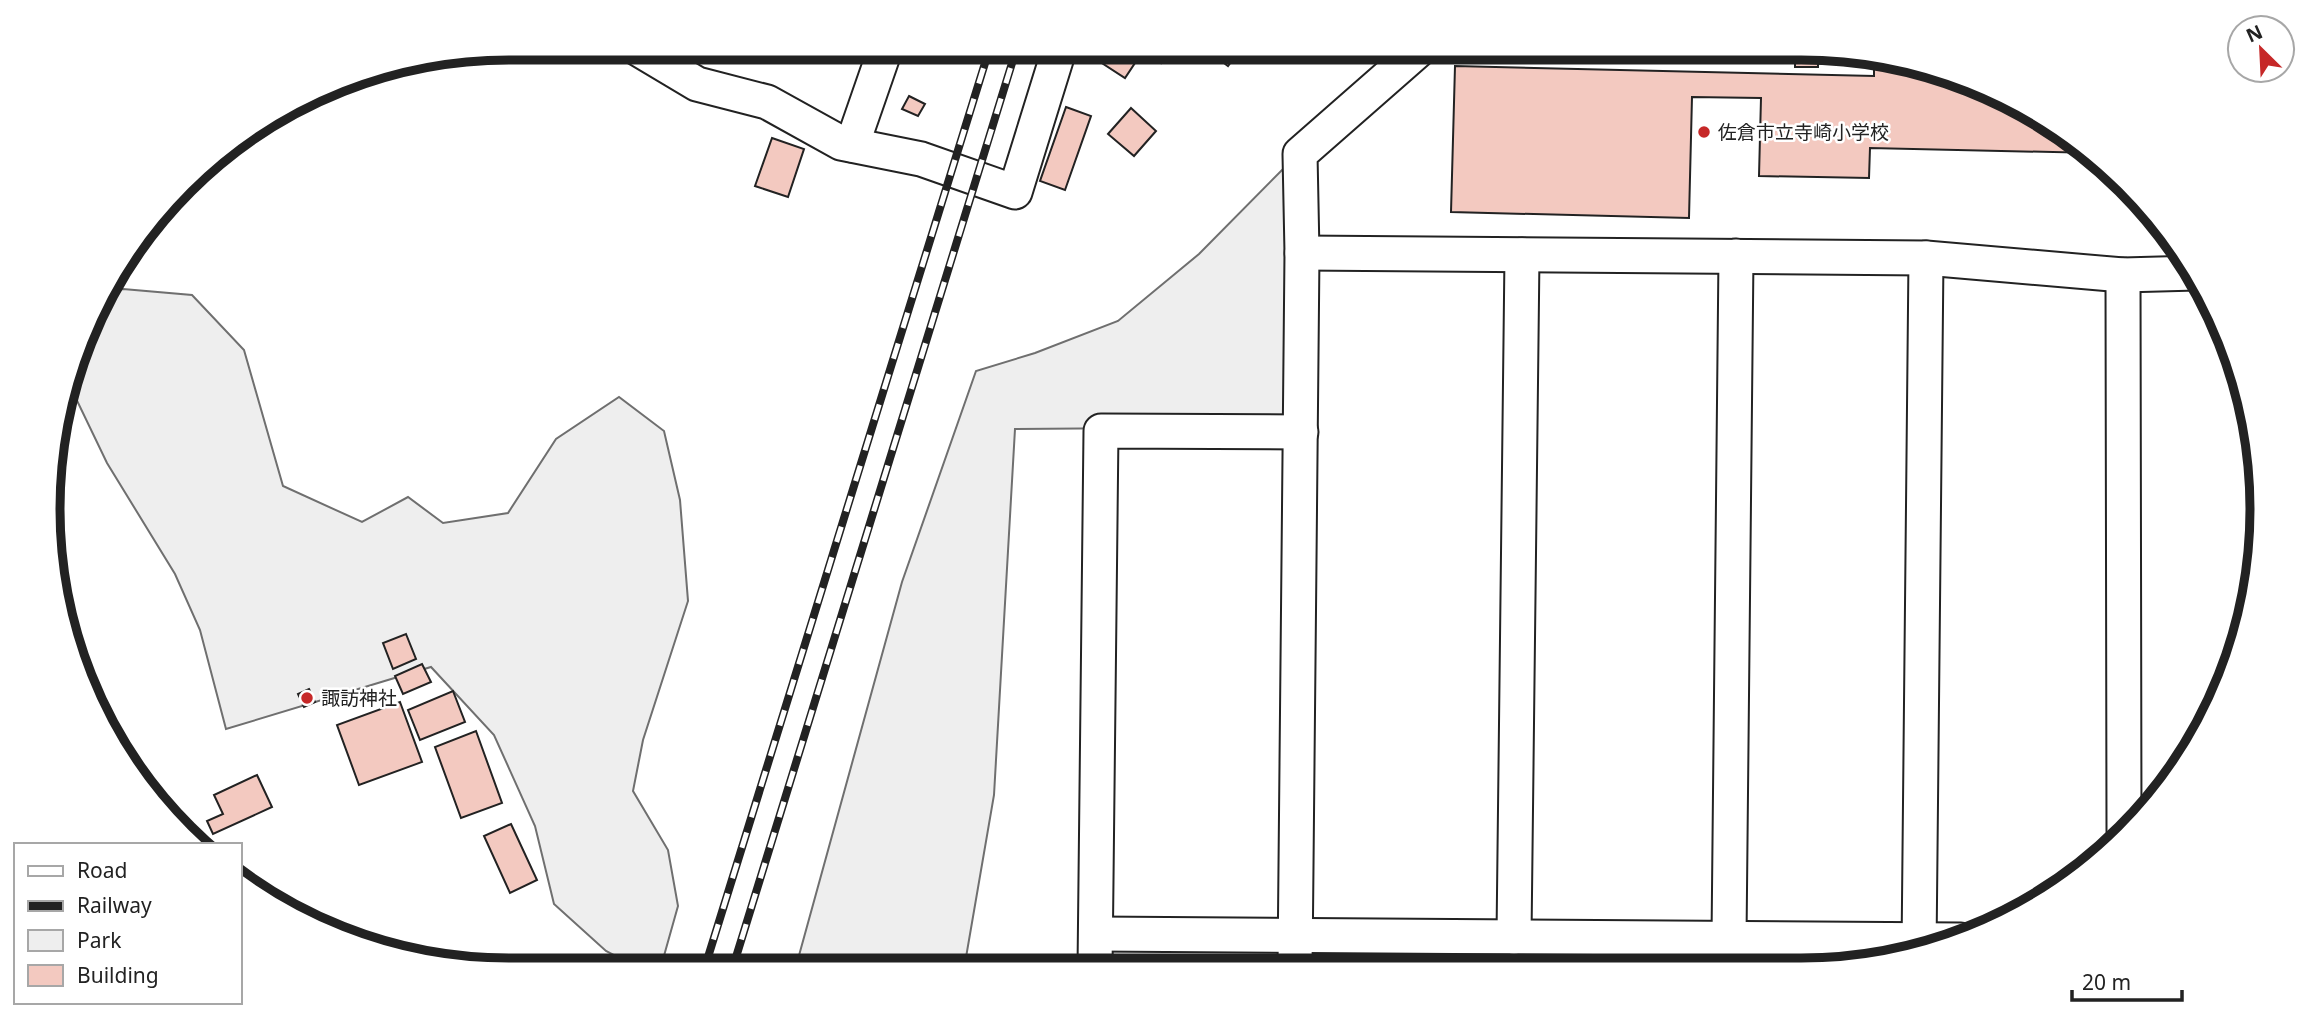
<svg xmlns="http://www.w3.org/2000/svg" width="2310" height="1018" font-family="'Noto Sans','Noto Sans JP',sans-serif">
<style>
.green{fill:#eee;stroke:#6f6f6f;stroke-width:2}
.building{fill:#f3c9c0;stroke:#222;stroke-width:2}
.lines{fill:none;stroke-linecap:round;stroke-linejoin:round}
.street-casing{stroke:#222;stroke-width:37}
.street{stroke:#fff;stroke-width:33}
.rail-casing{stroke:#222;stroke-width:8}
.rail{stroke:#fff;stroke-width:5;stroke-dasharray:16;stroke-linecap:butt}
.poi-dot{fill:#c62828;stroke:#fff;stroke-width:2.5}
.labels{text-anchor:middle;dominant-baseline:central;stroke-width:5;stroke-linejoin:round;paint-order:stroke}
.poi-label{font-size:19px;fill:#222;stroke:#fff;text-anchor:start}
.rim{fill:none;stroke:#222;stroke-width:9}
</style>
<rect width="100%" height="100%" fill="#fff"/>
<g class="green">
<path d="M1288,164L1285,427L1015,429L994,795L964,969L795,970L902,582L976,371L1035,353L1118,321L1199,254Z"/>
<path d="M123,289L192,295L244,350L283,486L362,522L408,497L443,523L508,513L556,439L619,397L664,431L680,500L688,601L643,740L633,791L668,850L678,906L660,970H642L606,951L554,904L535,826L494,735L431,667L226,729L200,630L175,574L107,463L69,384L103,293Z"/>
<path d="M1330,948L1686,953L1685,967L1312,968Z"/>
</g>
<g class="building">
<path d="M1097,47H1171L1161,63L1143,51L1125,78L1091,56Z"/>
<path d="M1203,47H1242L1228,66Z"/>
<path d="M1767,47H1792V59L1766,57Z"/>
<path d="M1795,47L1818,50V67H1795Z"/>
<path d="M1874,59L1922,67V73L1955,74L2032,109L2094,153L1870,148L1869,178L1759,176L1761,98L1692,97L1689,218L1451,212L1455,66L1874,76Z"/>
<path d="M909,96L925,104L918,116L902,109Z"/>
<path d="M1066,107L1091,116L1065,190L1040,181Z"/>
<path d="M1131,108L1156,131L1134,156L1108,134Z"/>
<path d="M772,138L804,149L788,197L755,186Z"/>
<path d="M406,634L416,659L393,669L383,643Z"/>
<path d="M422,664L431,682L403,694L395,676Z"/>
<path d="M309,689L315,702L304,707L298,694Z"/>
<path d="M453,691L465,722L420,740L408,710Z"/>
<path d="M400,702L422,762L359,785L337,725Z"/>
<path d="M476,731L502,803L461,818L435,747Z"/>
<path d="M257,775L272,807L213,834L207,821L223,814L214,795Z"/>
<path d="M511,824L537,880L510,893L484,836Z"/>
</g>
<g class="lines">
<defs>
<g id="street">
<path d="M635,47L697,84L767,102L841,143L921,159L1015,192L1060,47"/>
<path d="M852,145L886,47"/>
<path d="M1302,253L1926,258L2123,275L2196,273"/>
<path d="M2123,275L2124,831"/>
<path d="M1096,934L1961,940"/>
<path d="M1514,937L1522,255"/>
<path d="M1729,939L1736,256"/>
<path d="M1919,951L1926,258"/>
<path d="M1295,968L1302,253L1300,154L1422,47"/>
<path d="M1095,969L1101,431L1301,432"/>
</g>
</defs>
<use href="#street" class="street-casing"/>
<use href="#street" class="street"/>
<defs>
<g id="rail">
<path d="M704,970L990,47"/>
<path d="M732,970L1017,47"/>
</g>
</defs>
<use href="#rail" class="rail-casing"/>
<use href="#rail" class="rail"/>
</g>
<g class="poi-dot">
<circle cx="1704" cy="132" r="7"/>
<circle cx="307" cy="698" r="7"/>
</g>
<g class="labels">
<g class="poi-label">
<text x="1718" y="132">佐倉市立寺崎小学校</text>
<text x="321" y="698">諏訪神社</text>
</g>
</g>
<path d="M0 0H2310V1018H0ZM509 60H1801A449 449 0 0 1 2250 509V509A449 449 0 0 1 1801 958H509A449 449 0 0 1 60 509V509A449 449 0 0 1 509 60Z" fill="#fff" fill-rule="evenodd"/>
<path class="rim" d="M509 60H1801A449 449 0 0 1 2250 509V509A449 449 0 0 1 1801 958H509A449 449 0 0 1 60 509V509A449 449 0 0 1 509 60Z"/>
<rect x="14" y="843" width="228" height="161" fill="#ffffff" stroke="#a7a7a7" stroke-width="2"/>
<rect x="28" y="866" width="35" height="10" fill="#ffffff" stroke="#a7a7a7" stroke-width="2"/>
<text x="77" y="878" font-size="21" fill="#222222">Road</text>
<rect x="28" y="901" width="35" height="10" fill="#222222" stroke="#a7a7a7" stroke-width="2"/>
<text x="77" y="913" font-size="21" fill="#222222">Railway</text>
<rect x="28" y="930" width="35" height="21" fill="#eeeeee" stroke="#a7a7a7" stroke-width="2"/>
<text x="77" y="948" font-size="21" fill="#222222">Park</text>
<rect x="28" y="965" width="35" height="21" fill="#f3c9c0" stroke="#a7a7a7" stroke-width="2"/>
<text x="77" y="983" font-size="21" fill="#222222">Building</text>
<g transform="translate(2261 49) rotate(336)"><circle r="33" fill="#ffffff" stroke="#a7a7a7" stroke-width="2"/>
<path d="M0-5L12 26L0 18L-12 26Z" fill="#c62828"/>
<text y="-10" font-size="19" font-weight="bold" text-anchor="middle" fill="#222222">N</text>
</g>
<path d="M2072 990v10h110v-10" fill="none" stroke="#222222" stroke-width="3.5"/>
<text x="2082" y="990" font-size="21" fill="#222222" stroke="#ffffff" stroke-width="5" paint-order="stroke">20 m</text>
</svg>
